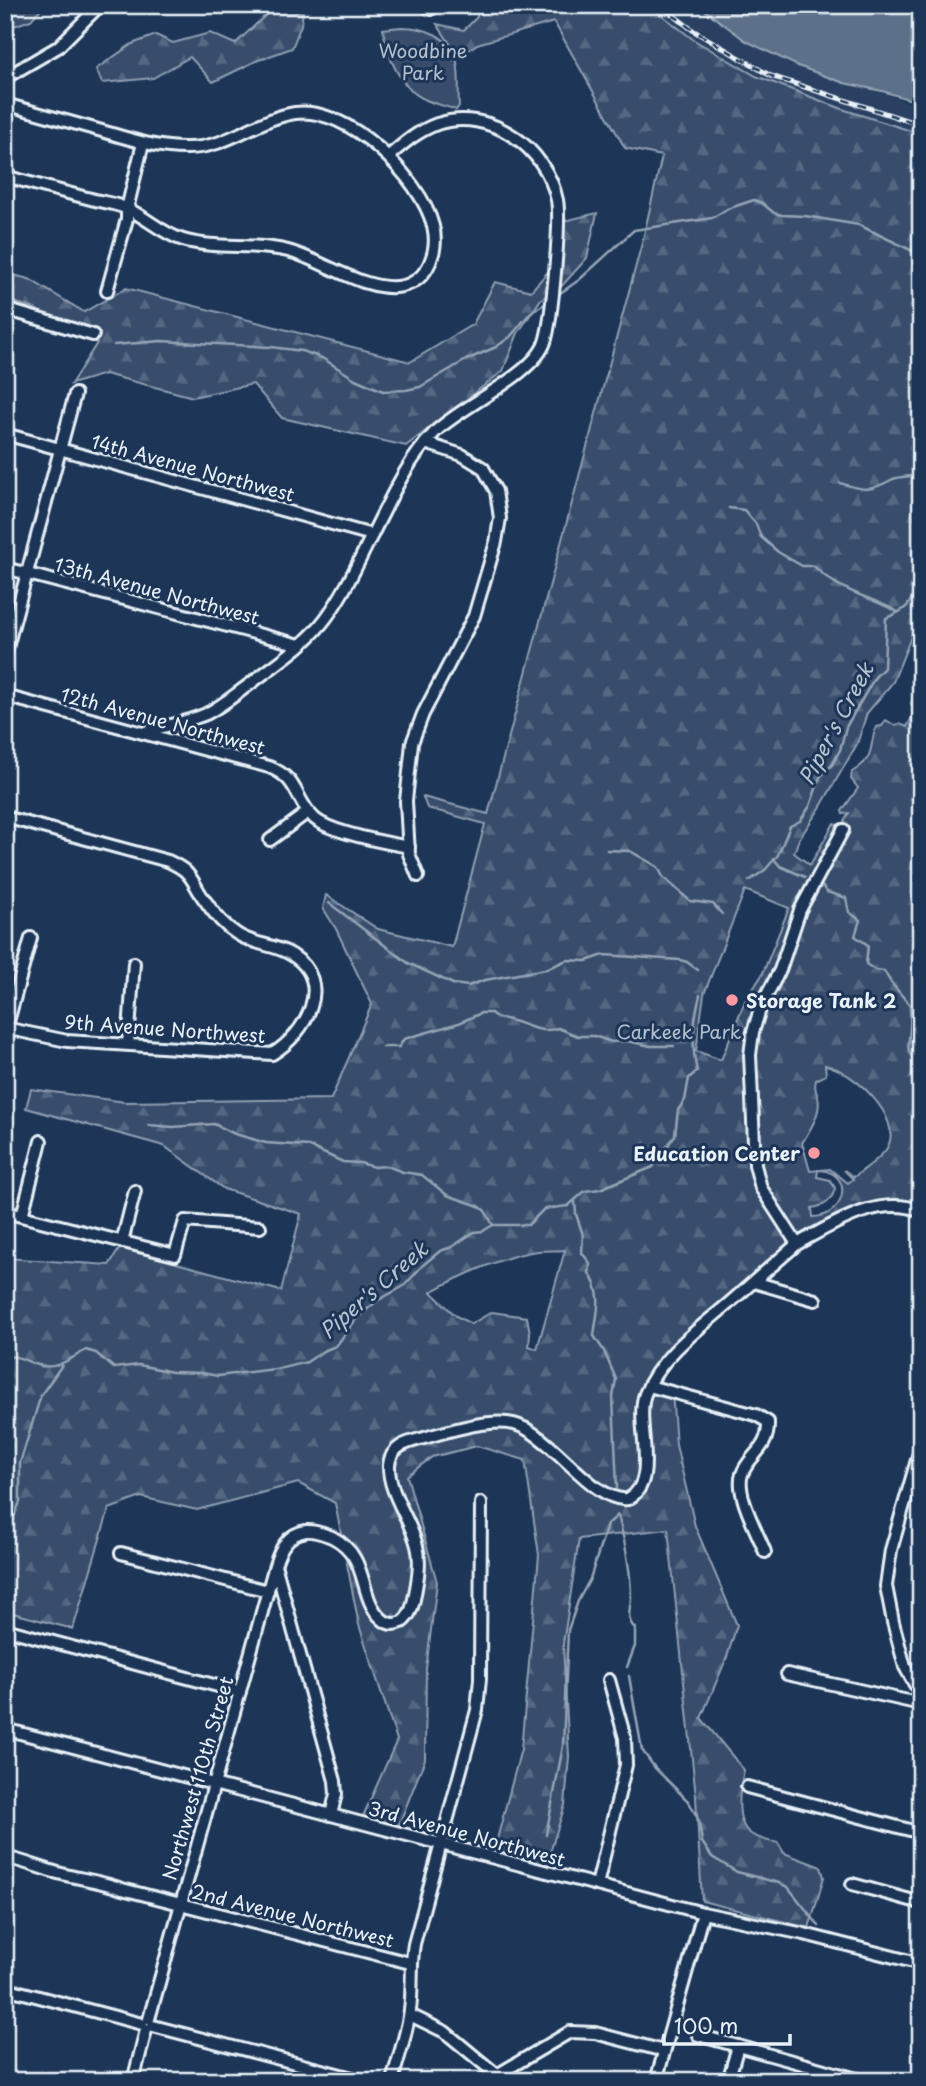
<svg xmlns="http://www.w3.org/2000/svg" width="926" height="2086" font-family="'Playpen Sans',sans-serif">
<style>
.built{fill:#2a4162}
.green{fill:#374d6c;stroke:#909fb2;stroke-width:2}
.forest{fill:url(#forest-firs);stroke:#909fb2;stroke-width:2;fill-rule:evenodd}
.water{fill:#5d7089;stroke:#95a4b5;stroke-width:2}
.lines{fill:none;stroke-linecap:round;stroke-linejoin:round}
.stream{stroke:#95a4b5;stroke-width:2.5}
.minor-casing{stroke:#e8f1f8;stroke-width:16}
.minor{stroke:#1d3557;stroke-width:10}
.rail-casing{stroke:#e8f1f8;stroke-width:5}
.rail{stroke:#1d3557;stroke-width:2.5;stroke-dasharray:8;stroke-linecap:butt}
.poi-dot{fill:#ff9aa2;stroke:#1d3557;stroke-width:2.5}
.labels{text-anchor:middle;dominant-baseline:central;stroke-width:6;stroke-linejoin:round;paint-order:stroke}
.park-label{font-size:19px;fill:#b3c0ce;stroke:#1d3557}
.street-label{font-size:19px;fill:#e8f1f8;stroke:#1d3557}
.poi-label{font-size:19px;font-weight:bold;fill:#e8f1f8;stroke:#1d3557;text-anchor:start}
.water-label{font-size:21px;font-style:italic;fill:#b7c4d1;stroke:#1d3557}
</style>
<defs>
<pattern id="forest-firs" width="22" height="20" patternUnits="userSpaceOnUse" patternTransform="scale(1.75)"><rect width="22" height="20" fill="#374d6c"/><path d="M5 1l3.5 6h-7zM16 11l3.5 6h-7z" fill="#546782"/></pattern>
</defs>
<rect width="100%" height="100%" fill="#1d3557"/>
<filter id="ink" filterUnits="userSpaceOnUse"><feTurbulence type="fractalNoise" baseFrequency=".0143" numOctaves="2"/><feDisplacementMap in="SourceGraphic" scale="14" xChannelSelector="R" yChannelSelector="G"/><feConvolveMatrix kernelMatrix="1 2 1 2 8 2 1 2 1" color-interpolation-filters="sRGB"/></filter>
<g filter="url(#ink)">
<path class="built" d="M648,5H704L816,69L921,107V134L845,110L756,76L694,40Z"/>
<path class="green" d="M401,27C426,27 450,36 457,62C460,75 458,93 459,106L456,110C446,106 434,104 424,99C399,87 387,55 383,29Z"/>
<g class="forest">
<path d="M5,5H44L31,20L5,29Z"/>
<path d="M477,5H649L694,40L756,76L845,110L921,134V612L893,682L867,713L857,744L820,808L799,839L794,853L810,865L834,823L841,827L849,813L843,814L842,811L858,788L851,779L852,772C876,757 868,750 876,727L882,726L886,720L894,725L900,724L907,727L918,705L912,706L911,703L921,681V1211L898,1205L817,1233L686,1339L650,1385L672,1391L676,1445L695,1526L737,1625L727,1657L701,1718L744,1770C740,1787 733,1822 751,1834C758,1839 769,1841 778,1843L784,1853L821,1867L824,1877L809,1928L702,1901L696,1797L668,1529L579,1539L563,1644L569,1756L565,1805L544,1871L492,1858L521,1749L539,1555L525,1460L477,1446L432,1457L407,1476L437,1582L426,1669L425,1759L396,1832L360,1823L397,1740L359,1625L335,1503L298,1483L197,1510L141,1497L109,1509L73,1629L5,1611V1258L109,1265L120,1248L281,1291L301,1214L224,1189L164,1146L26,1108L31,1089L125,1102L331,1099L372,1004L336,929L323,908L326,895L378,929L452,947L485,824L427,808L423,797L488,814L642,243L662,156L625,148L554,22L477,44L459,57L437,24L464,30L477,17ZM745,890L789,908L762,975L745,1001L721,1060L696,1051L704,994ZM825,1065C852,1070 905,1118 887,1148C881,1158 867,1167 858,1174L854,1177L844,1170L853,1179L848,1183L830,1169L810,1171L802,1143C810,1130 822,1112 818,1097C816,1090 814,1088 816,1080L826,1075ZM818,1170C854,1171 848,1216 813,1217L812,1208C825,1206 832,1201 835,1188L830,1180L817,1177ZM565,1250L537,1349L529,1346L530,1333L527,1317L492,1312L471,1324L456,1316L431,1292C458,1277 508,1254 538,1251C547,1250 556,1251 565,1250Z"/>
<path d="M303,12L301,25L292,48L256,61L213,82L190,57L153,78L102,83L96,69L132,44L156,35L173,43L210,33L235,44L268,13Z"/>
<path d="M597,213L587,258L560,288L541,299L518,333L503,371L406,446L282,418L253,384L193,397L105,374L71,384L97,343L35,309L5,299V273L29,279L84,312L126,288L410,362L473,324L495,282L531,291L562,256L564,221Z"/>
</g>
<path class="water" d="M698,5H921V103L882,91L844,83L798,66L746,41Z"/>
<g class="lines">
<g class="stream">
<path d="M556,296L579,280L634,230L712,218L727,209L754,200L762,203L774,213L782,215L805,216L859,225L921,255"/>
<path d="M114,345L161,341L271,347L302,351L322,358L355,379L383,391L406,390L420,387L466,360L496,347L510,337L531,312L548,302"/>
<path d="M840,483C866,491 869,492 893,479C901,476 912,477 921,474"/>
<path d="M729,508L744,510L756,524L761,537L778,552L802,566H814C837,591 869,596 898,612"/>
<path d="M607,850L630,851L658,867L663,877L690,901L713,904L722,914"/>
<path d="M774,859L780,866L805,877"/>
<path d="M749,881L765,870L778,855L790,826L800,821L810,806L820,777L832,765L840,750L846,727L875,677L884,668L886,618C919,605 908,599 921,571"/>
<path d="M822,886L827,892L846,898L849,912L860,920L855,936L868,945L866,964L875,970L884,971L892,984L910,1005C910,1013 911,1021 910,1029C909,1047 903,1052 921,1065"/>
<path d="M329,903L408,963L453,984L468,986L485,980L546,969L567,960L586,961L604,955L680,960L687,962L698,970"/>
<path d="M910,1006L921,1015"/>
<path d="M382,1047H399L404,1039L459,1023L481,1013H491L497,1018C520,1018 535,1036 558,1028L578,1036H594L612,1042L627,1041L651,1046H674"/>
<path d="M148,1125L173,1127L214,1124L235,1134L266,1143L308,1146L343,1162L360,1163L374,1167L387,1166L403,1172L422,1175L447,1195L479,1206L485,1211L493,1225"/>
<path d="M575,1201L576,1214L583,1235L582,1253L590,1263L589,1273C604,1296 597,1310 594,1336L604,1351L616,1379L613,1397L617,1488"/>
<path d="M5,1357C19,1355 25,1361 38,1365C56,1371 71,1358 86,1350L96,1353L114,1368L139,1365L172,1372L202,1373L218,1376L283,1368L307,1362L323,1351L336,1346L357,1318L377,1301L404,1286L423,1265L440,1251L452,1247L474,1232L483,1231L493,1225H528L544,1209L568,1206L585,1191L600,1189L653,1167L675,1135L678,1110L685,1100L689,1078L697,1071C691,1047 694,1018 700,995"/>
<path d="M5,1538L20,1502V1463L41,1395L62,1365"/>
<path d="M629,1676L642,1750L655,1768L689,1802L699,1821L702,1842L712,1857L737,1872L779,1883L788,1887L819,1926"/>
<path d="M546,1835L563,1746L568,1630L578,1601L590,1579L607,1525L618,1515C625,1542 631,1569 631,1597C631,1608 625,1619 635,1628V1646L627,1667"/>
</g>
<defs>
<g id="minor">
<path d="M424,5L431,9"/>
<path d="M5,78L58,47L100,5"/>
<path d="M5,104C38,113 70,122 102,131C129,139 156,148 185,148C228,149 255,119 295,113C347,105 421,178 433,226C439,249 429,280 403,286C368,294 323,260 288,251C254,242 218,250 183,240C163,234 147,218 128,209C116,203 100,202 87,198C60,191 33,184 5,176"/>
<path d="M107,291L127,219V209L143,143"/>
<path d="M5,309L93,335"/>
<path d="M5,434L372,535"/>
<path d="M5,568L300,645"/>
<path d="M5,655L75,394"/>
<path d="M5,696L269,767C300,779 294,800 315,819C330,832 387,843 409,847"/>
<path d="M145,732C165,726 187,722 206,714C222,706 236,694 250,684C276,664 306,645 326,618C344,594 358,563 372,535C391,498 406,462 435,432C461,406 534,375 545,342C552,321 561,221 557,200C546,147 490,107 437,124C418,131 404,143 389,156"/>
<path d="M5,817L168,861C174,864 181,867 186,872C194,880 197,890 204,899C212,911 224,926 237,934C253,945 275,944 292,955C335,982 306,1034 272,1054L67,1041L5,1028"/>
<path d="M270,840L308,812"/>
<path d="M418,876L409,854L406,801L412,743L423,714L474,616L496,542L500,518L496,491L483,468L462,455L425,443"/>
<path d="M6,1029L31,938"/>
<path d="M128,1044L134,963"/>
<path d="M5,1212L175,1255L185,1221L260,1227"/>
<path d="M22,1216L41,1141"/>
<path d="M122,1242L135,1191"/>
<path d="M797,1244L761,1188L755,1165L750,1055L753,1032L761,1006L780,970L800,910L843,830"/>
<path d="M754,1282L815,1300"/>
<path d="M649,1386L756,1415L768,1422C769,1450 750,1453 742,1474C735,1494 758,1533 765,1552"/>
<path d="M921,1446L891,1550L886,1586L893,1622L905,1667L921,1695"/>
<path d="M121,1553L268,1591"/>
<path d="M276,1568L335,1781L336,1794L331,1815"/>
<path d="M5,1629L240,1692"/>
<path d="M787,1674L921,1704"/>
<path d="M5,1729L703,1913L804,1934L921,1964"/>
<path d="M747,1787L921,1833"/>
<path d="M5,1857C23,1861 40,1868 58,1873C79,1879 101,1881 122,1889L410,1963"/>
<path d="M852,1884L921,1903"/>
<path d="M597,1885L626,1765L625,1738L609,1680"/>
<path d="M5,1988L142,2024"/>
<path d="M410,2015L445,2032L497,2075"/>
<path d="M149,2019L275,1565C280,1549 287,1534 306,1531C315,1530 324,1534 332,1537C371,1557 357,1597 382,1619C388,1625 395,1625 402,1622C411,1615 413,1605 415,1594C418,1578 421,1561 417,1546C411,1520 388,1493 389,1465C391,1445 409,1442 424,1438C449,1431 489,1418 514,1424C551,1433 594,1504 628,1499C661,1481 634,1424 645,1394C660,1356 699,1329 728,1304C751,1284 774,1264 797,1244C833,1224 879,1194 921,1211"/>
<path d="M153,2026L364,2081"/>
<path d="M698,2035L864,2081"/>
<path d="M497,2075L570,2032L595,2033L664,2051"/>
<path d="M133,2081L146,2030"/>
<path d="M392,2081C398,2058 407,2034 410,2010C413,1988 410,1966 414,1944L477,1710L480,1679L481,1503"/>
<path d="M656,2081L703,1913"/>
<path d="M728,2081L738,2046"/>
<path d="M919,2081L921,2075"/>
</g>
</defs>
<use href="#minor" class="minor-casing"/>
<use href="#minor" class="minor"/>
<defs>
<path id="rail" d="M660,5L694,31L771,76L921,125"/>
</defs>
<use href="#rail" class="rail-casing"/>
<use href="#rail" class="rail"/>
</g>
</g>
<g class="poi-dot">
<circle cx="732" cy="1000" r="7"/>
<circle cx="814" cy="1153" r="7"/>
</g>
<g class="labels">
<g class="park-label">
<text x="423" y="50">Woodbine<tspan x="423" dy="22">Park</tspan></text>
<text x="679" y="1031">Carkeek Park</text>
</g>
<g class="street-label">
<text transform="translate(193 467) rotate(15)">14th Avenue Northwest</text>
<text transform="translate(157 590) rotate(15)">13th Avenue Northwest</text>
<text transform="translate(163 720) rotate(15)">12th Avenue Northwest</text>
<text transform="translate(165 1028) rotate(4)">9th Avenue Northwest</text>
<text transform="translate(197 1778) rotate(-74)">Northwest 110th Street</text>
<text transform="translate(467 1833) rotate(15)">3rd Avenue Northwest</text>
<text transform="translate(293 1915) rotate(14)">2nd Avenue Northwest</text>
</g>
<g class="poi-label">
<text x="746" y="1000">Storage Tank 2</text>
<text x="800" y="1153" text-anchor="end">Education Center</text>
</g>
<g class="water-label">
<text transform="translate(835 723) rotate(-62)">Piper's Creek</text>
<text transform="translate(373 1289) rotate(-41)">Piper's Creek</text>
</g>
</g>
<rect width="926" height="2086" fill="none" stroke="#1d3557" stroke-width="28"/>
<rect x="14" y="14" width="898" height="2058" fill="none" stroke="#e8f1f8" stroke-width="2.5" filter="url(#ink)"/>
<path d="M664 2034v10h126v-10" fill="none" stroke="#e8f1f8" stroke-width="3.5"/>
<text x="674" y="2034" font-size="21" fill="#e8f1f8" stroke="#1d3557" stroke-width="5" paint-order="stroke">100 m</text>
</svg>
